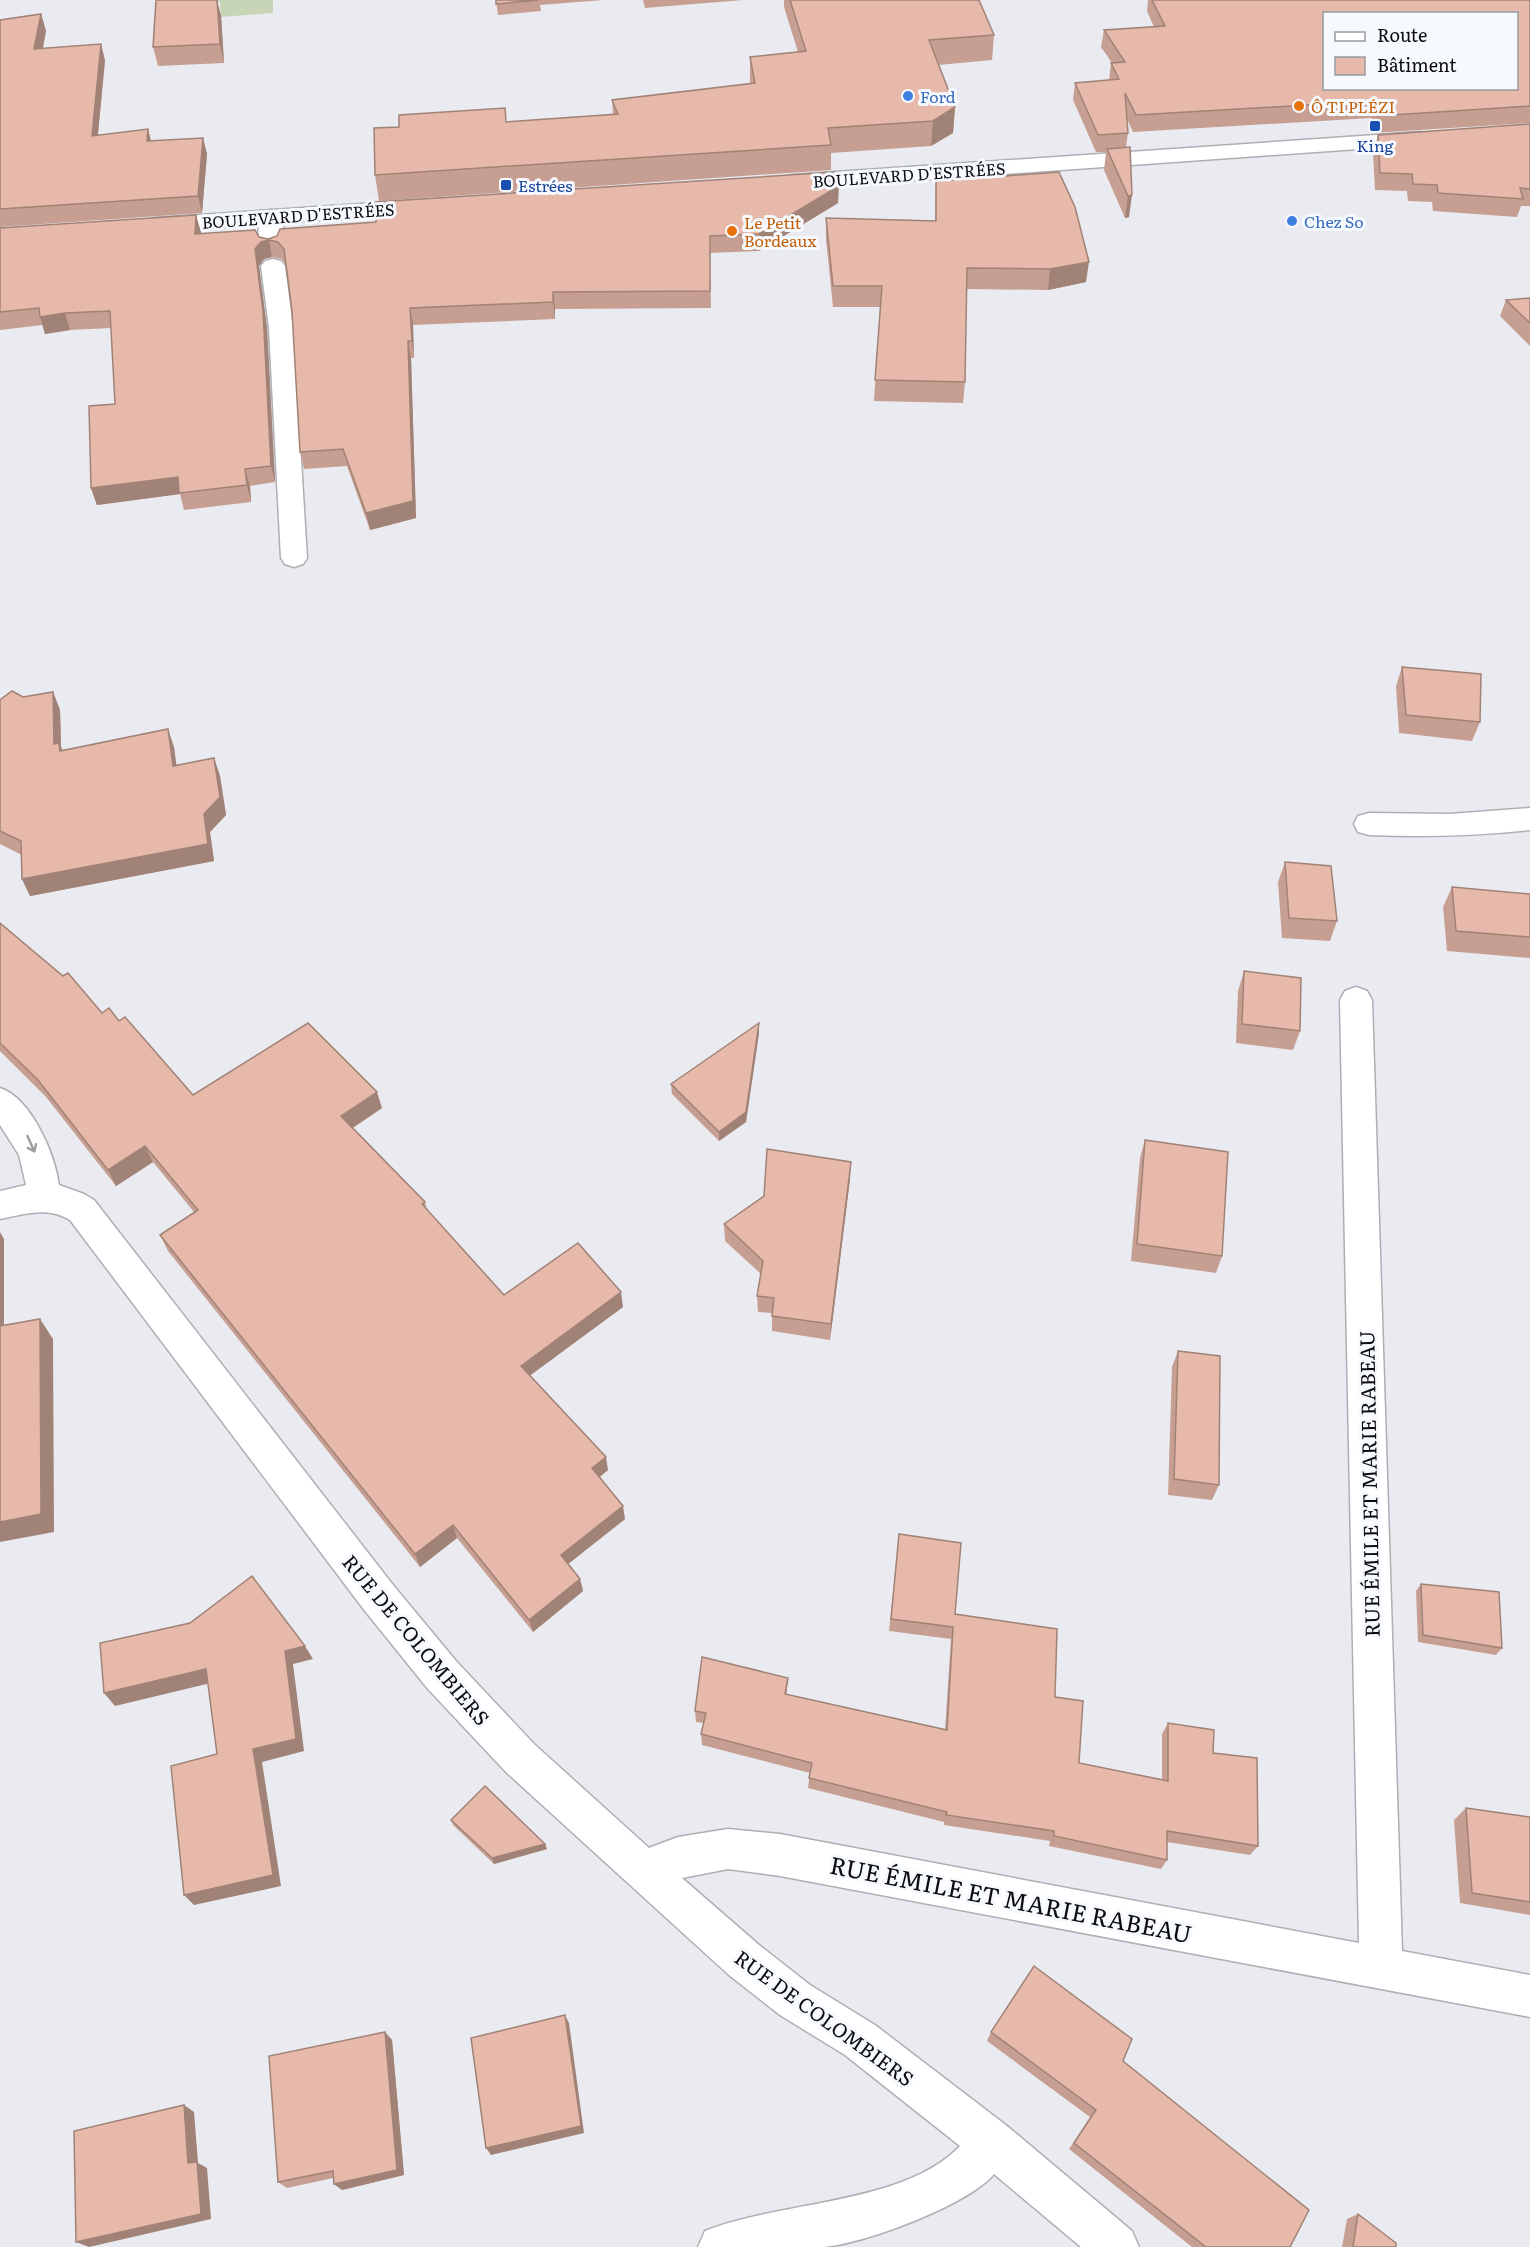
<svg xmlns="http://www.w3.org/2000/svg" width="1530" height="2247" font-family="Literata,serif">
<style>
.green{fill:#c7d4b6}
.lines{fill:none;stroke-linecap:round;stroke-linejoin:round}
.minor-casing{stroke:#acafb4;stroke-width:3}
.major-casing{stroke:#acafb4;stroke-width:3}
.minor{fill:#fff;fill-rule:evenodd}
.major{fill:#fff;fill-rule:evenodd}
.wall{fill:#c69f92}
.shaded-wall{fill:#a18277}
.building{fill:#e6b9aa;stroke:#a18277;stroke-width:1.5;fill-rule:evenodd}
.oneway{stroke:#9e9e9f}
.shop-dot{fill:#3f7fe0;stroke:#f6f9fe;stroke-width:2}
.food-dot{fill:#e8710a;stroke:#f6f9fe;stroke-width:2}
.transit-dot{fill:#1a4fb4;stroke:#f6f9fe;stroke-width:2}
.labels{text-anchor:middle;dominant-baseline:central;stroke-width:6;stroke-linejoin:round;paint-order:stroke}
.far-shop-label{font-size:16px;fill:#366cbe;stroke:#f6f9fe;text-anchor:start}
.far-food-label{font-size:16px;fill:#c56008;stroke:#f6f9fe;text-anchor:start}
.far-transit-label{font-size:16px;fill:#164399;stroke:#f6f9fe}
.far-street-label{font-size:16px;fill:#0c0c0e;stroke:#f6f9fe}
.street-label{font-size:20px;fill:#0c0c0e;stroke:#f6f9fe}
.near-street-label{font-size:24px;fill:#0c0c0e;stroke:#f6f9fe}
</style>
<rect width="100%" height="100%" fill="#e9ebf1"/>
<path class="green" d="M190,0H273V13L221,17L220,2L190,4Z"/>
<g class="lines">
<defs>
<g id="minor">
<path d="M271,210L279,212C285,221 285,243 279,252L271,254L263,252C257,243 257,221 263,212Z"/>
<path d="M273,259L281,261L285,266L293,328L307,558L303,564L294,567L285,564L281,558L269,328L261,266L265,261Z"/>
<path d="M1530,808V830C1476,836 1423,837 1369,835L1358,832L1354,824L1358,816L1369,813L1450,814Z"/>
<path d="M1356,987L1367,991L1372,1000L1402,1951L1530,1975V2017L780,1876L728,1869L682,1878L759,1945L810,1985L875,2025L1007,2126L1132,2231L1139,2247H1081L994,2174C968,2205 864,2244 823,2247C782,2247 740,2247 698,2247L705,2231C778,2201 904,2205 960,2146L845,2055L780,2015L729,1975L506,1772L428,1689L365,1611L70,1220C48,1206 24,1214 0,1219V1191L26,1185L19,1155L0,1125V1088C31,1098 55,1154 59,1185L84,1194L94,1200L393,1585L456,1661L534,1744L649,1848L678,1837L728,1829L780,1834L1359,1943L1340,1000L1345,991Z"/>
</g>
<g id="major">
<path d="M1420,132L1428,134L1431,139L1428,144L792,189L784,187L781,182L784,177L792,175Z"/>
<path d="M421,200L429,202L432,207L429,212L155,232L147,230L143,225L147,220L155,218Z"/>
</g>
</defs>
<use href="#minor" class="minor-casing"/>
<use href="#major" class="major-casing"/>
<use href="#minor" class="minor"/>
<use href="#major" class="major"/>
</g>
<g class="wall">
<path d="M496,0H603L540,5L541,11L498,15Z"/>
<path d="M643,0H743L645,8Z"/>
<path d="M784,0H979L994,35L992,60L938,65L955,107L953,133L931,146L831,153V170L379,201L375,175L506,122L613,115L612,100L750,84V57L798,52L784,7Z"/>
<path d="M1148,0H1530V123L1372,133V118L1133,132L1127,119L1128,133L1126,147H1130L1129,217L1125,218L1104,170L1106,152H1096L1073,100L1075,83L1109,80L1111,63H1112L1101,47L1104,30L1154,27L1147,11Z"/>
<path d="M41,14L46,31L43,48L105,60L98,135L148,129L151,141L203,138L207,154L202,213L0,227V20Z"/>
<path d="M221,15L224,63L158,66L153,47Z"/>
<path d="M1530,124V206H1521L1517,217L1433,211L1432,202L1408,201L1407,191L1375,190L1373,152L1378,135Z"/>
<path d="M936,181L1086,282L1048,290L966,289L965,382L963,403L874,401L880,307H833L826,239V218L935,221Z"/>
<path d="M838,203L759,251L710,253L711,308L555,309V319L413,325L414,358H411L416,518L370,530L347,466L304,469L300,452L292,311L285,264L282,259L272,257L264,259L259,266L267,328L275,482L250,486L251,502L184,510L180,494L97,505L91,488L115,404L111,328L70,330L45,334L43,325L0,330V228L196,215L200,234L259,237L268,239Z"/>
<path d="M1530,298V346L1500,316L1506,300Z"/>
<path d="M1402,667L1480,722L1472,741L1399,733L1396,686Z"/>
<path d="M53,692L60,710L61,747L62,750L174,747L176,765L214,758L220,776L226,815L210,832L214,861L30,896L22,879V855L0,844V700Z"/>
<path d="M1285,862L1337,921L1330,941L1282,938L1278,882Z"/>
<path d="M1452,887L1530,894V958L1447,951L1443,907Z"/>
<path d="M0,923L102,1013L119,1021L193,1095L382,1108L353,1128L425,1202L427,1210L504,1295L623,1307L530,1375L608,1470L600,1477L625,1519L568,1564L580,1579L583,1591L533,1632L457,1538L420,1567L168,1251L160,1235L194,1212L153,1162L116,1186L46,1097L0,1051Z"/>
<path d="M1244,971L1300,1031L1293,1050L1236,1043L1238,991Z"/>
<path d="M759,1033L746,1122L719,1141L672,1094L671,1084Z"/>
<path d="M1145,1140L1222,1256L1216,1273L1131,1261L1140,1158Z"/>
<path d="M850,1179L830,1340L772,1331V1313L758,1312L757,1296L761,1274L725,1241L724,1224Z"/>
<path d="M1178,1351L1219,1485L1212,1500L1168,1495L1172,1367Z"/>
<path d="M899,1534L955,1614L1055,1697L1079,1763L1162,1779V1734L1168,1723L1213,1753L1258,1846L1250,1855L1167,1842V1860L1161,1869L1049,1846L1050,1841L944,1825V1822L808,1788L810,1773L702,1745L701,1734L704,1723L696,1722L695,1711L788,1678L786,1695L945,1730L951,1639L889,1631Z"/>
<path d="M1421,1584L1502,1648L1496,1655L1418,1642L1416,1591Z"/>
<path d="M1466,1808L1530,1817V1915L1460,1903L1454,1820Z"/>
<path d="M451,1820L545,1844L547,1849L494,1864L453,1825Z"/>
<path d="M385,2032L392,2040L404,2175L342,2190L334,2184L333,2178L287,2188L278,2182Z"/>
<path d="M991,2032L1290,2247H1192L1069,2149L1090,2117L987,2041Z"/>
<path d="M1358,2214L1396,2247H1342L1347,2219Z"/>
</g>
<g class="shaded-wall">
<path d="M217,0L221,15L224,63L220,44Z"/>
<path d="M41,14L46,31L39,66L34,49Z"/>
<path d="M101,44L105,60L96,153L92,136Z"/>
<path d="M955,107L953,133L931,146L933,121Z"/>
<path d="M148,129L152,146L147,141Z"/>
<path d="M203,138L207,154L202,213L198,196Z"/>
<path d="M839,186L838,203L759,251V234Z"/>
<path d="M1132,195L1129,217L1125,218L1128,196Z"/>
<path d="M196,215L201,232L199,251L195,234Z"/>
<path d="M269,240L272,257L264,259L259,266L267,328L275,482L271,466L255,249L261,242Z"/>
<path d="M1089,262L1086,282L1048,290L1050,269Z"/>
<path d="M553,292L555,309V319L553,302Z"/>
<path d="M410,308L413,325L414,358L412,341Z"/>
<path d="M65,313L70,330L45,334L40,317Z"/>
<path d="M408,341L411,358L416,518L370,530L366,513Z"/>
<path d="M245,469L250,486L251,502L247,485Z"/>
<path d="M178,477L180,494L97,505L91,488Z"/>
<path d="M53,692L60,710L61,747L66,760L54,744Z"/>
<path d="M168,729L174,747L179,784L173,766Z"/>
<path d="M214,758L220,776L226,815L210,832L214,861L30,896L22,879L204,814Z"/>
<path d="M759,1023V1033L746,1122L719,1141V1132Z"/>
<path d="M377,1092L382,1108L346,1132L341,1116Z"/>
<path d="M145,1146L153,1162L116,1186L108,1170Z"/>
<path d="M851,1162L850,1179L830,1340L831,1324Z"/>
<path d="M0,1232L4,1239V1347L0,1341Z"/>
<path d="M621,1292L623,1307L524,1380L521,1366Z"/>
<path d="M40,1319L53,1339L54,1532L0,1542V1522Z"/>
<path d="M606,1457L608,1470L594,1481L592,1468Z"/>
<path d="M623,1506L625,1519L563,1568L561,1555Z"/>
<path d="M453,1525L457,1538L420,1567L415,1554Z"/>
<path d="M580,1579L583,1591L533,1632L529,1620Z"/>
<path d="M305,1646L313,1659L293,1664L304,1751L262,1762L281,1886L194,1905L184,1895L253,1749L285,1651Z"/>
<path d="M206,1669L215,1682L115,1706L104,1693Z"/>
<path d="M788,1678L787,1689L784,1706L785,1694Z"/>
<path d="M545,1844L547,1849L494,1864L492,1858Z"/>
<path d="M565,2015L569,2023L584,2133L491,2155L486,2148Z"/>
<path d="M385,2032L392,2040L404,2175L342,2190L334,2184Z"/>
<path d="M184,2105L194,2112L198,2163L207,2168L211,2219L89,2247L76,2242L188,2163Z"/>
</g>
<g class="building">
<path d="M156,0H217L220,44L153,47Z"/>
<path d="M496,0H538L496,4Z"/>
<path d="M790,0H979L994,35L929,40L955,107L933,121L828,128L831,145L375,175L374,128L399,127V115L505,108L506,122L618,114L612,100L755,83L750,57L806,51Z"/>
<path d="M1152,0H1530V106L1377,116L1376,101L1136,115L1125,93L1128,133L1098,135L1075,83L1119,79L1111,63L1125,62L1104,30L1165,26ZM1324,14H1516V88H1324Z"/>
<path d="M41,14L34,49L101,44L92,136L148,129L147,141L203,138L198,196L0,209V20Z"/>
<path d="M1530,124V189L1520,188L1523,199L1438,193L1437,185L1413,184L1412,174L1380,173L1378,135Z"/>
<path d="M1130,147L1132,195L1128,196L1107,149Z"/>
<path d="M835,172L839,186L759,234L710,236V291L553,292V302L410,308L412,341H408L413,501L366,513L343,449L300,452L292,311L284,249L278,242L269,240L261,242L255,249L263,311L271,466L245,469L247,485L179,493L178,477L91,488L89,406L115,404L110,311L65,313L40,317L39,308L0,312V228L196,215L195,234L255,230L259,237L268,239L277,236L280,229L376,222V202Z"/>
<path d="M1059,172L1075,207L1089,262L1050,269L967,268L965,382L875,380L882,286H833L826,218L936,221V181Z"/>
<path d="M1530,298V323L1506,300Z"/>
<path d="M1402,667L1481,674L1480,722L1406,715Z"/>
<path d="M12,691L23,697L53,692L54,744L59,743L60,751L168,729L173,766L214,758L220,797L204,814L208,844L22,879L21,841L0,831V700Z"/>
<path d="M1285,862L1331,866L1337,921L1289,918Z"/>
<path d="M1452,887L1530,894V937L1456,931Z"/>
<path d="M0,923L63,976L68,973L102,1013L109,1008L119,1021L125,1017L193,1095L308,1023L377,1092L341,1116L425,1202L422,1204L504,1295L578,1243L621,1292L521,1366L606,1457L592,1468L623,1506L561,1555L580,1579L529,1620L453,1525L415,1554L160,1235L198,1210L145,1146L108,1170L38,1080L0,1043Z"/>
<path d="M1244,971L1301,978L1300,1031L1242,1024Z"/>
<path d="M759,1023L746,1112L719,1132L671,1084Z"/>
<path d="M1145,1140L1228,1152L1222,1256L1137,1244Z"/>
<path d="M767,1149L851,1162L831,1324L772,1316L774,1298L757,1296L763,1261L724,1224L764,1196Z"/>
<path d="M40,1319L41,1514L0,1522V1326Z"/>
<path d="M1178,1351L1220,1356L1219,1485L1174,1479Z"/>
<path d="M899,1534L961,1543L955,1614L1057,1629L1055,1697L1083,1701L1079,1763L1168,1781V1723L1214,1730L1213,1753L1257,1758L1258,1846L1167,1831V1860L1054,1836V1831L946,1815L947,1812L809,1778L812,1763L701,1734L706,1713L695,1711L702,1657L788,1678L785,1694L947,1730L953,1627L891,1619Z"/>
<path d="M252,1576L305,1646L285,1651L296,1739L253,1749L273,1875L184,1895L171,1766L217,1754L206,1669L104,1693L100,1643L190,1623Z"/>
<path d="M1421,1584L1499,1592L1502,1648L1423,1635Z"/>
<path d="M485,1786L545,1844L492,1858L451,1820Z"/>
<path d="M1466,1808L1530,1817V1902L1472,1893Z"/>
<path d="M1034,1966L1132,2039L1123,2061L1309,2210L1290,2247H1206L1074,2143L1096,2110L991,2032Z"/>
<path d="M565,2015L581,2126L486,2148L471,2038Z"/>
<path d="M385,2032L397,2170L334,2184L333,2171L278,2182L269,2056Z"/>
<path d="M184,2105L188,2163L197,2162L201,2214L76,2242L74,2131Z"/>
<path d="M1358,2214L1396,2243V2247H1353Z"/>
</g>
<defs><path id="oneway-shaft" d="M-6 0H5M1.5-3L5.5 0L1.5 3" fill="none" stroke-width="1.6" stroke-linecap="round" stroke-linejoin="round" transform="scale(1.5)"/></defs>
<use class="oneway" href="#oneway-shaft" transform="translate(31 1144) rotate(66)"/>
<g class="shop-dot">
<circle cx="908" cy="96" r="6"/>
<circle cx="1292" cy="221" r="6"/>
</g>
<g class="food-dot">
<circle cx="1299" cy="106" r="6"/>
<circle cx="732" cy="231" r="6"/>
</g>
<g class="transit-dot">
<rect x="1369" y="120" width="12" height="12" rx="3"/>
<rect x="500" y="179" width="12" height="12" rx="3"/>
</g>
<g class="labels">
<g class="far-shop-label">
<text x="920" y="96">Ford</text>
<text x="1304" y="221">Chez So</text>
</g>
<g class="far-food-label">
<text x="1311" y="106">Ô TI PLÉZI</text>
<text x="744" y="222">Le Petit<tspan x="744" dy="18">Bordeaux</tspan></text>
</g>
<g class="far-transit-label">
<text x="1375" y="145">King</text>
<text x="518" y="185" text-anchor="start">Estrées</text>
</g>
<g class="far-street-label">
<text transform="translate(909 174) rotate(-4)">BOULEVARD D'ESTRÉES</text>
<text transform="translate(298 215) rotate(-4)">BOULEVARD D'ESTRÉES</text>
</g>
<g class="street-label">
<text transform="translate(1368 1484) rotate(-91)">RUE ÉMILE ET MARIE RABEAU</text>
<text transform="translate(417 1639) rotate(50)">RUE DE COLOMBIERS</text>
<text transform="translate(825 2017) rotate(36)">RUE DE COLOMBIERS</text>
</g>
<g class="near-street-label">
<text transform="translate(1011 1898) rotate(11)">RUE ÉMILE ET MARIE RABEAU</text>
</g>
</g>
<rect x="1323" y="12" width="195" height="78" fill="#f6f9fe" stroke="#989a9e" stroke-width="1.5"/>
<rect x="1335" y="32" width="30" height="9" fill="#ffffff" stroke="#989a9e" stroke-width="1.5"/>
<text x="1377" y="42" font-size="18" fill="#0c0c0e">Route</text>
<rect x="1335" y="57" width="30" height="18" fill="#e6b9aa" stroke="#989a9e" stroke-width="1.5"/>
<text x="1377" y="72" font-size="18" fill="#0c0c0e">Bâtiment</text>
</svg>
